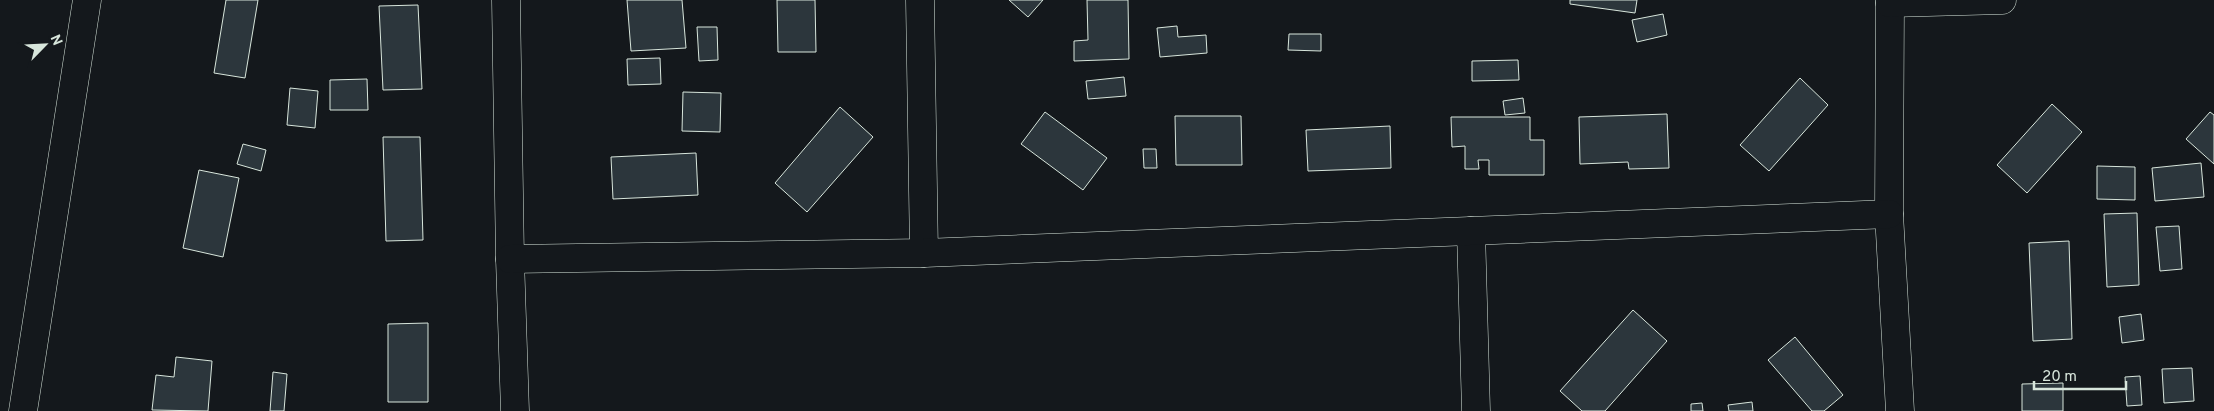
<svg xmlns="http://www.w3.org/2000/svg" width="2214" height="411" font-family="Overpass,sans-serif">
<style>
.building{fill:#2c363c;stroke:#d8e6dc}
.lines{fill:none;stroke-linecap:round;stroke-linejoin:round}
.street-casing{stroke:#d8e6dc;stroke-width:29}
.street{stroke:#14181c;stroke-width:28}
</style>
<rect width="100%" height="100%" fill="#14181c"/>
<g class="building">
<path d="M226,0H258L245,78L214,73Z"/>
<path d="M627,0H682L686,48L631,51Z"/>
<path d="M777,0H815L816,52H778Z"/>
<path d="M1009,0H1043L1028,17Z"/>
<path d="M1087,0H1128L1129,59L1074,61V41L1088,40Z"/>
<path d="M1570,0H1637L1635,13L1570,4Z"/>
<path d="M418,5L422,89L383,90L379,6Z"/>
<path d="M1663,14L1667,35L1637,42L1632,20Z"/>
<path d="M1177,26L1178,37L1206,35L1207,53L1160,57L1157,28Z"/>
<path d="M697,27H717L718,60L699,61Z"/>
<path d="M1289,34H1321V51L1288,50Z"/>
<path d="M660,58L661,84L628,85L627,59Z"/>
<path d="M1518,60L1519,80L1472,81V61Z"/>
<path d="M1124,77L1126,96L1088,99L1086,81Z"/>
<path d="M1800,78L1828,105L1769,171L1740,145Z"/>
<path d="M367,79L368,110H330V80Z"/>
<path d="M290,88L318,91L315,128L287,125Z"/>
<path d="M683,92L721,93L720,132L682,131Z"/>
<path d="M1523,98L1525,113L1505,115L1503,101Z"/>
<path d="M2052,104L2082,132L2027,193L1997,165Z"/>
<path d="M840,107L873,137L807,212L775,183Z"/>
<path d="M1045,112L1107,158L1083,190L1021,144Z"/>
<path d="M2210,112L2214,115V164L2186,139Z"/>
<path d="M1667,114L1669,168L1629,169L1628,162L1580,164L1579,117Z"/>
<path d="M1175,116H1241L1242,165H1176Z"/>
<path d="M1451,117H1530V140H1544V175H1489V160H1478L1479,169H1465V146L1452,147Z"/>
<path d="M1390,126L1391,168L1308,171L1306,130Z"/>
<path d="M383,137H420L423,240L386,241Z"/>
<path d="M243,144L266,150L261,171L237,164Z"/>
<path d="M1143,149H1156L1157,168H1144Z"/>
<path d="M696,153L698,195L613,199L611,157Z"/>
<path d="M2201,163L2204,197L2155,201L2152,168Z"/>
<path d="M2097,166L2135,167V200L2097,199Z"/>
<path d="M199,170L239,178L223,257L183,248Z"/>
<path d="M2137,213L2139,285L2107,287L2104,214Z"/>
<path d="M2179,226L2182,269L2160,271L2156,227Z"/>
<path d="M2069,241L2072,339L2033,341L2029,243Z"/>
<path d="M1633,310L1667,341L1605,411H1582L1560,391Z"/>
<path d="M2141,314L2144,340L2122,343L2119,317Z"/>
<path d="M428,323V402H388V324Z"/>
<path d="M1795,337L1843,395L1824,411H1812L1768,360Z"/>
<path d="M176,357L212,361L208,411L152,410L156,375L174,377Z"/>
<path d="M2192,368L2194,401L2164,403L2162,369Z"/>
<path d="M273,372L287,374L284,411H270Z"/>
<path d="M2140,376L2142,405L2127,406L2125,377Z"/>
<path d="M2063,383V411H2022V384Z"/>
<path d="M1752,402L1753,411H1729L1728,405Z"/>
<path d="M1702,403L1703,411H1691V404Z"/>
</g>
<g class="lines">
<defs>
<g id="street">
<path d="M506,0L510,259L515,411"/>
<path d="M920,0L924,253"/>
<path d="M1890,0L1889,214L1900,411"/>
<path d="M1890,3L2002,0"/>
<path d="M1471,231L1476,411"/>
<path d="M510,259L924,253L1889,214"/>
<path d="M23,411L87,0"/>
</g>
</defs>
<use href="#street" class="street-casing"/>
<use href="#street" class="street"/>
</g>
<g transform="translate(45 45) rotate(66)" stroke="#14181c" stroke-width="4" paint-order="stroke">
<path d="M0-4L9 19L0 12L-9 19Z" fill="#d8e6dc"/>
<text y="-8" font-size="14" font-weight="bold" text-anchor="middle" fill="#d8e6dc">N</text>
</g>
<path d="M2034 381v8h92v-8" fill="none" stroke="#d8e6dc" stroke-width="2.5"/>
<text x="2042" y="381" font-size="15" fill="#d8e6dc" stroke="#14181c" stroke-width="4" paint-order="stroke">20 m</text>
</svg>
